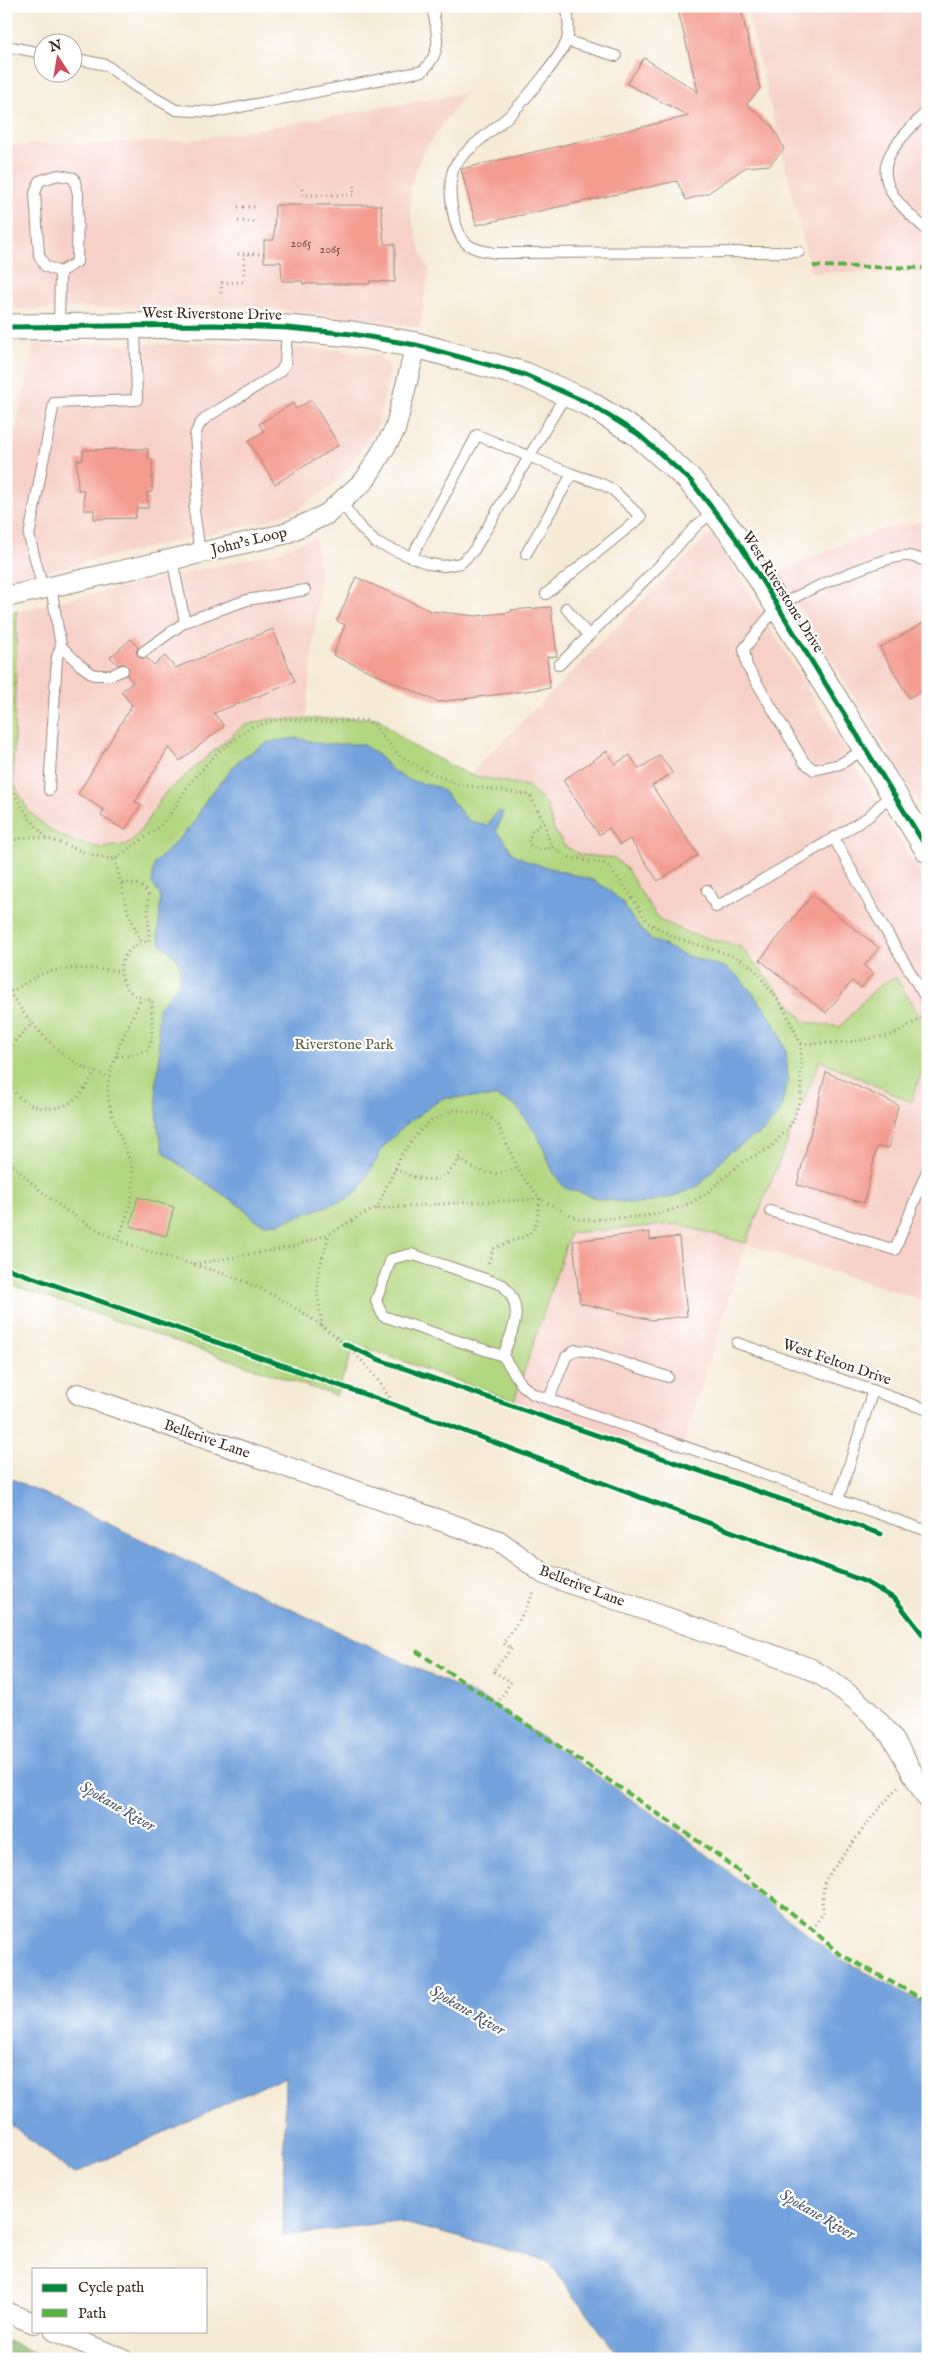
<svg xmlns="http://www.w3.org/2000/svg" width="934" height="2365" font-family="'IM FELL English',serif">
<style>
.built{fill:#f7d1c9}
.green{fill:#b3d781;stroke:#778050}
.forest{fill:#8eb86f;stroke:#647146}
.water{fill:#73a2dc;stroke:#57667d}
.building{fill:#f49c90}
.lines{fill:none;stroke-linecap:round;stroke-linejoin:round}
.service-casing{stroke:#988a7a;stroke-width:12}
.minor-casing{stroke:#988a7a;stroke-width:22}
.tertiary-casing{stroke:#988a7a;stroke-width:27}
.path{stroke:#988a7a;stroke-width:3;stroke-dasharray:1 4;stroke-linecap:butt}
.service{stroke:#fff;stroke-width:10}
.minor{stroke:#fff;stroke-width:20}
.tertiary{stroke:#fff;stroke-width:25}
.quiet{stroke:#57b245;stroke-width:4;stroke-dasharray:8 4;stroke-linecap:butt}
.cycleway-casing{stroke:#fff;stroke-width:8}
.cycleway{stroke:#00873e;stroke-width:5}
.labels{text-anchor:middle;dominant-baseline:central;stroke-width:4.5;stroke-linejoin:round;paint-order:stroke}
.number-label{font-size:12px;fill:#69463a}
.street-label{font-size:15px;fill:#3b2a1e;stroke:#fff}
.park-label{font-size:15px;fill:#5f5e3c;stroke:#fff}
.water-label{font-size:16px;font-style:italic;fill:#515a6a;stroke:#fff}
</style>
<rect width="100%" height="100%" fill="#fff"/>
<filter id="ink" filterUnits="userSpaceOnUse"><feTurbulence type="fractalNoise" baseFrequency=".02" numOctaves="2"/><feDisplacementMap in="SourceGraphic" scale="10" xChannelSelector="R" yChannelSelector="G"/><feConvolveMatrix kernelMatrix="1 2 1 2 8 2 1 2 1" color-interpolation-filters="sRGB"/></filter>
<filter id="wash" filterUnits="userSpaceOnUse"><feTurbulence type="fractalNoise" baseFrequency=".0096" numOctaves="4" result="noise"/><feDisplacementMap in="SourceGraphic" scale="20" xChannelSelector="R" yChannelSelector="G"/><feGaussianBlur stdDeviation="1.12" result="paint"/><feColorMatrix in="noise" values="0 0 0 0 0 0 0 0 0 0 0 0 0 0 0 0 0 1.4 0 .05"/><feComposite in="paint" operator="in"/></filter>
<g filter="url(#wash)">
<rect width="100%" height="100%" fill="#f5ead6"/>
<g class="built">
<path d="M746,6H928V273L811,272Z"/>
<path d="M465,93L422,154L410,188L411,216L421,251L429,270L420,327L364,318L239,306L6,309V145L190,141Z"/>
<path d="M235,343L343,351L379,356L386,362L389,370L388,379L378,424L359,453L332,486L297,510L265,521L6,580V478L34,345Z"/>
<path d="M928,520V818L778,572L879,530Z"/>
<path d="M711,533L745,586L928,886V1029L896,978L893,977L879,985L840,1027L805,1022L741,947L691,934L660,920L639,890L627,869L580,855L565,846L554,830L547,805L469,775Z"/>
<path d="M315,537L320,577L306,717L269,719L243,726L165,793L139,833L129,844L101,848L75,842L53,832L29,812L13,782L12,772L17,611L274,553Z"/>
<path d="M928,1055V1302L746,1244L679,1458L514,1401L570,1233L676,1224L746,1243L820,1060L911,1102Z"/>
</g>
<path class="green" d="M17,611L13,782L29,812L53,832L75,842L101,848L129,844L139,833L165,793L243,726L269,719L378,718L409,744L469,775L528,786L547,805L554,830L565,846L580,855L614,858L627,869L639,890L660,920L691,934L741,947L805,1022L840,1027C851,1015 881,977 896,978L928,1029V1055L911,1102L820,1060L746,1243L676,1224L570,1233L514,1401L355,1344L336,1396L6,1283V613Z"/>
<path class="forest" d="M6,2340L47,2359H6Z"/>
<g class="water">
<path d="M297,738L322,744H362L379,756L392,770L408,780L438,787L446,794L468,820L487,826L497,811L503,812L496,832L504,839L512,853L529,862L592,880L608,889L621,901L633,920L649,938L684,955L727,968L740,978L767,1011L778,1030L786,1051L788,1078L780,1113L765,1130L728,1153L700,1185L672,1197L638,1204L600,1199L565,1188L554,1174L538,1136L516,1106L497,1097L443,1098L406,1124L384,1146L360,1189L347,1199L279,1223L265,1224L255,1220L243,1208L177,1163L164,1152L158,1127L156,1081L159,1068L158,1007C181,988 193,964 161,945L158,935L161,897L152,883L154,864L193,824L208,797L240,759L268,742Z"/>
<path d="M6,1476L491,1703L672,1827L835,1956L928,2005V2359H621L547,2260L396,2221L283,2236L285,2076L74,2174L6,2121Z"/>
</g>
<g id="blocks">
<g class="building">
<path d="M677,6H740L760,89L747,104L773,127L784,149L770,165L746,167L708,193L686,200L677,181L476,225L461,169L689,116L627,84L644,58L698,92Z"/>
<path d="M275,205H381L384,244H395V282L370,281V284H303V281H282L281,262H264V240H274Z"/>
<path d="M311,400L339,445L275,484L248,441L264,431L259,424L293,403L296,409Z"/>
<path d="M122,449H148V459H152V492H147L148,508H137L135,518L94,519V510H84V490H78L77,460H83V450Z"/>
<path d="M356,577L431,611L476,616L512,612L511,610L551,607L557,656L547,657L550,688L438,702L333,655L345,625L337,621Z"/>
<path d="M928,620V687L909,698L880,648Z"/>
<path d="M273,629L295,682L214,713L224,726L180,761L169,747L135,802L141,805L125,830L101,816L104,810L78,794L132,705L121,692L133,682L127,675L129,668L124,663L118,665L110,657L131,639L138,647L136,653L140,658H147L154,665L165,656L175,668Z"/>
<path d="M607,751L615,764L630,755L639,769L660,755L672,773L652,786L698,855L658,881L630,839L620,845L609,828L599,835L563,780Z"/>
<path d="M812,895L879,948L864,966L873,973L861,988L852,981L826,1013L760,960Z"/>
<path d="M826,1072L898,1105L889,1148L877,1147L864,1203L797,1185Z"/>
<path d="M138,1197L174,1207L166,1236L130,1226Z"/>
<path d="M650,1232V1240L679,1237L687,1316L652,1320L580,1303L573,1241Z"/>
</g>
</g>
</g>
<g filter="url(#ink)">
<use href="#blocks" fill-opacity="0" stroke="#988a7a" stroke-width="1"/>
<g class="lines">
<defs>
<g id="service">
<path d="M566,6C569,18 570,28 567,40C563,54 527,97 515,110C497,129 472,142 456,164C445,180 452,230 466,243C473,250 486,251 495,253L799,252"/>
<path d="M916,6L928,11"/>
<path d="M567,41L616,56"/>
<path d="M6,46L42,53"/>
<path d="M72,58L106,65L136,87L176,110L215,112L423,71C444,49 437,34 432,6"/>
<path d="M928,110C916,123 901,136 892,151C871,183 906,212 928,231"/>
<path d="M59,326L60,272L77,262L78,194L74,178L58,175L39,181L35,193L39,255L45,266L60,272"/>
<path d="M341,502L359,526L376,543L429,564L444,566L461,563L474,550L566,394"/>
<path d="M200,553L194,510L199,485L195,435L199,425L207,417L280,372L285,364L287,328"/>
<path d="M526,554L572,474"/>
<path d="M412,556L477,435L572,474L602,484L613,490L641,517L546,594"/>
<path d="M51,587L61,646L80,665L94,675H112L123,670"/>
<path d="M43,589L29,536L54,403L137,400L135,326"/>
<path d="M566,608L589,636"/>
<path d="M185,622L247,600L305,590"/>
<path d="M143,652L185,622L172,559"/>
<path d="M559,665L662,563L696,526L714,511"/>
<path d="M865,749L840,764L814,770L804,762L747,666L744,649C755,636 765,619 778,608C794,594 885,556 906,556C914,556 920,559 928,562"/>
<path d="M49,790L57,657L61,646"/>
<path d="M892,793L868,817L834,838L871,906L928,1002"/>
<path d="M707,890L716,907L834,838"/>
<path d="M770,1211L895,1250L928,1168"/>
<path d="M737,1343L928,1410"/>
<path d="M503,1356C513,1328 526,1309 503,1285L411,1254L391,1259L376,1301L383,1316L503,1356L522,1385L533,1394L928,1531"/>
<path d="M549,1399L566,1357L575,1350L587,1351L668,1377"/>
<path d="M838,1500L873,1390"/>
</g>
<g id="minor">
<path d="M6,597L284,534L327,514L365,480L395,430L416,345"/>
<path d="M78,1394L499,1541L544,1574L809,1668C839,1685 869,1708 891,1736C905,1756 914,1779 928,1799"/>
<path d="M6,2312L34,2323"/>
<path d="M55,2331L122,2359"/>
</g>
<path id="tertiary" d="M6,327L215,325L287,328L352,334L416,345L525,375L588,403L638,434L690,480L735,537L928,850"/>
</defs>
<use href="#service" class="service-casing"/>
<use href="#minor" class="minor-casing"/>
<use href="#tertiary" class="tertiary-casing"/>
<g class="path">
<path d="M302,189L303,195H354V184"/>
<path d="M238,207H258"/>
<path d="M238,221L258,222"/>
<path d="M238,254H264"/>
<path d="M221,293L222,283L244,282V254"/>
<path d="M6,780L29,818L45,837"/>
<path d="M544,822L532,831L528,842C534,852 543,849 553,847"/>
<path d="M6,843C41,828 60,845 92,855C99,857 108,858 115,859L159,827L173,810L189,784L217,753L249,728L272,721L287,719L322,722L364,720L374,724L382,736L399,755L424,770L456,784L530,795L544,822L549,840L553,847L567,857L606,864L626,888L648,923L674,937L739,958L753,967L782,1005L801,1044V1096L793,1122L771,1147L740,1164L708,1192L691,1203L669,1211L646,1216L590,1220L578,1219L540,1199L454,1203L376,1209L363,1214L329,1234L318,1273V1296L322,1327"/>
<path d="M115,859L128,912L141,942"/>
<path d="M9,992C32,1026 65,1067 108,1076"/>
<path d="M6,993C20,988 31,978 45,973C69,966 96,969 120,971"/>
<path d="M801,1044L849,1042L892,1035L925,1016"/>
<path d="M117,1056H128L148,1050L152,1038V1000C112,997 110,948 149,941L148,895C143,884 133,881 121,884"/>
<path d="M6,1059L14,1042L32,1023"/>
<path d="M6,1075C13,1105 49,1118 74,1100C84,1093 89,1082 95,1072"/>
<path d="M6,1158C35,1188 65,1213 102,1232C136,1250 173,1258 209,1269C265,1286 320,1318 361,1360C374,1373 384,1390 395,1405"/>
<path d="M459,1160C482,1173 492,1179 518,1167"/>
<path d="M395,1169C425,1184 449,1187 462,1150"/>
<path d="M376,1209L402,1154L418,1133L429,1122L453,1110L487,1114L497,1123L520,1173L540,1199C535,1244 529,1232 493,1249L488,1264"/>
<path d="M118,1240C127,1215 139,1187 130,1161C122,1138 109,1117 108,1092C106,1067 131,1022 141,998"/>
<path d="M194,1264L292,1247L329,1234"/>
<path d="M497,1704L511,1682L493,1671L512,1648L503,1643L517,1624L535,1590"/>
<path d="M812,1929L824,1912L822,1903L825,1880L872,1817L898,1787"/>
</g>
<use href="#service" class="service"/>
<use href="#minor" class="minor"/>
<use href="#tertiary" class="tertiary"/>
<g class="quiet">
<path d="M813,266L928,268"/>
<path d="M416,1651L497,1704L714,1852L812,1929L838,1953L928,2002"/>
</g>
<defs>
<g id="cycleway">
<path d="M6,327L215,325L287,328L352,334L416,345L525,375L588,403L638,434L690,480L735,537L928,850"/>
<path d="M6,1268L395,1405L866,1582L895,1599L928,1641"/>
<path d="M344,1344L380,1360L881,1534"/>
</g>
</defs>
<use href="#cycleway" class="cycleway-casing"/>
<use href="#cycleway" class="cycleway"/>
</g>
</g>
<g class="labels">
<g class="number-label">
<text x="301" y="243">2065</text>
<text x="330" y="249">2065</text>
</g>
<g class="street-label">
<text transform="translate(212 314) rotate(1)">West Riverstone Drive</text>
<text transform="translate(249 541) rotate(-14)">John's Loop</text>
<text transform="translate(783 592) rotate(58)">West Riverstone Drive</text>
<text transform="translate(837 1362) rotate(19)">West Felton Drive</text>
<text transform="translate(207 1439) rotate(19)">Bellerive Lane</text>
<text transform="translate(582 1586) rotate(21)">Bellerive Lane</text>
</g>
<g class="park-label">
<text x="344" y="1044">Riverstone Park</text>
</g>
<g class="water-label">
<text transform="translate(117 1807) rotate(30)">Spokane River</text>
<text transform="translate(467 2011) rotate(30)">Spokane River</text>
<text transform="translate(817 2215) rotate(30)">Spokane River</text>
</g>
</g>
<rect width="934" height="2365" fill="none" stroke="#fff" stroke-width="25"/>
<rect x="32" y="2268" width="175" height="65" fill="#ffffff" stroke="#b1aaa5"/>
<rect x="42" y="2284" width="25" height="8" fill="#00873e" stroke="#b1aaa5"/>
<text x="78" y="2292" font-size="15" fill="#3b2a1e">Cycle path</text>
<rect x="42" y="2309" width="25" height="8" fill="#57b245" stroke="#b1aaa5"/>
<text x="78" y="2318" font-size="15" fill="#3b2a1e">Path</text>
<g transform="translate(58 58) rotate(348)"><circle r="24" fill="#ffffff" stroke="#b1aaa5"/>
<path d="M0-4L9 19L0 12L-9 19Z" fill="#d1495b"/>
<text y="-8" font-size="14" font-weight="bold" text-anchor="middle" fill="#3b2a1e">N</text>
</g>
</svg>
